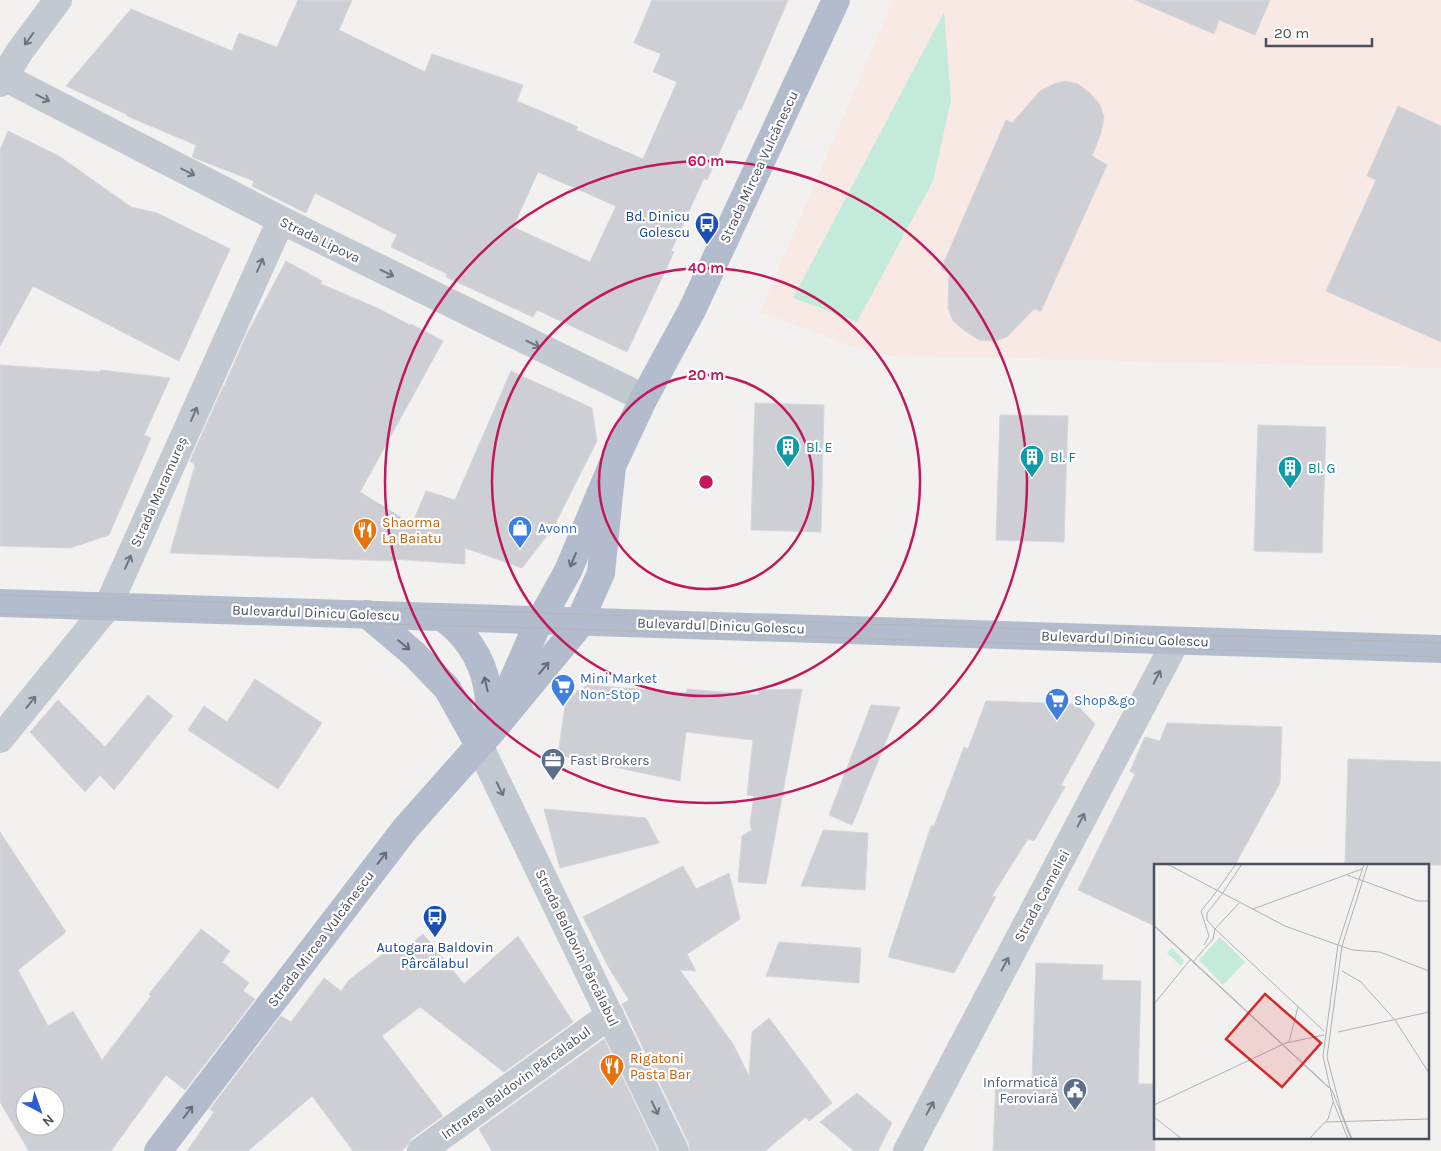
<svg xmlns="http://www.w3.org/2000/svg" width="1441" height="1151" font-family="Karla,sans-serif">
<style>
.medical{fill:#f9e9e4}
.green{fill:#c4ebd9}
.building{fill:#cecfd4;stroke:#d5d6db;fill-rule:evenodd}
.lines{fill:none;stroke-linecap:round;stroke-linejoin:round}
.minor{stroke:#c3c9d0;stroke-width:28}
.major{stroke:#b3bccc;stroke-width:28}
.tram{stroke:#b3b5ba;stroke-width:1}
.oneway{stroke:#6e757f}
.oneway2{stroke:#646c78}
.ring{fill:none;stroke:#c2185b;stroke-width:2.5}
.labels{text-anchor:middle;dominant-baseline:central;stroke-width:4.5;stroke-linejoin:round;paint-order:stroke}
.street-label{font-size:14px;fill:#4a515c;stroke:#fff}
.transit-label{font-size:14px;fill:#164399;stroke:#fff;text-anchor:end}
.culture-label{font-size:14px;fill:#0d838f;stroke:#fff;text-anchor:start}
.food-label{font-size:14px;fill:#c56008;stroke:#fff;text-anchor:start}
.shop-label{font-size:14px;fill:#366cbe;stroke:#fff;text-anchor:start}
.service-label{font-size:14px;fill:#4e5e75;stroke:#fff;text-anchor:start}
.inset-road{fill:none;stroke:#afb1b5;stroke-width:1}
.view{fill:#d62828;fill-opacity:0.15;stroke:#d62828;stroke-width:2.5}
.inset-edge{fill:none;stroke:#4a515c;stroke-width:2.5}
.centre{fill:#c2185b;stroke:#fff;stroke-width:2.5}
.ring-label{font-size:15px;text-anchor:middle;font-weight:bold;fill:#c2185b;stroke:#fff;stroke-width:4.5;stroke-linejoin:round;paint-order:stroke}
</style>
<rect width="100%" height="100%" fill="#f2f1f0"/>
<path class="medical" d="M893,0H1441V368L889,356L851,346L760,312Z"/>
<path class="green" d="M944,12L951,100L933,181L857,322L793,298Z"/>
<g class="building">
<path d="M298,0H352L339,30L425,72L432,54L523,85L517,101L578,127L576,130L643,159L677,82L653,72L661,54L634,43L652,0H788L741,110L739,109L707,180L704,178L671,251L674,252L627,352L537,310L533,317L446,277L447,274L391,247L397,235L315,193L306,213L252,186L254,181L192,157L196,145L127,116L128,115L66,86L131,9L232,51L239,33L277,47ZM538,172L616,206L590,262L513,227Z"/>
<path d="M1135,0H1270L1255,35L1219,20L1214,34Z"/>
<path d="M1065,81L1078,84L1090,93L1100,105L1104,117L1101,133L1092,156L1107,165L1041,311L1034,309L1007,337L995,341L979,340L965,331L953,321L948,308L949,273L941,269L1006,120L1012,123L1040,91L1054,84Z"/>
<path d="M1398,106L1441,126V342L1326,291L1376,180L1367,176Z"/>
<path d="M8,131L59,156L131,207L157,213L230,249L179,361L33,286L0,346V150Z"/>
<path d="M286,261L322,281L321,284L375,307L410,325L411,324L443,341L360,492L412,524L426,491L455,500L511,371L592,408L597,441L553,528L522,568L465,548V564L393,559L392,561L170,553L195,465L190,461L224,385H226L225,384L247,334Z"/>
<path d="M0,365L100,372V370L170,378L144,435L151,438L109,535L70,548L0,546Z"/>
<path d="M755,403L824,405L821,532L751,530Z"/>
<path d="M1000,415L1068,416L1064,542L996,540Z"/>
<path d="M1258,425L1326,427L1322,553L1254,551Z"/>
<path d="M255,679L322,723L278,789L188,730L204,706L227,722Z"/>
<path d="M588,685L686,693L687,689L758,695L759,690L802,689L766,884L738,882L742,836L752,830L750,824L754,796L747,795L753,740L686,732L680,781L558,755L565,706L577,691Z"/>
<path d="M148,695L173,716L114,790L100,775L85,792L30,732L58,700L105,747Z"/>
<path d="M986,701L1076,704L1095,724L1061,785L1065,787L1034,841L1028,839L992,896L996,897L954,973L888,957L931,826H934L964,747L968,749Z"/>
<path d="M871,705L900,707L852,825L829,815Z"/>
<path d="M1167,723L1282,727L1280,783L1235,865H1155V926L1078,890L1135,774L1130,771L1145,737L1160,741Z"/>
<path d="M1348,759L1441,762V865H1345Z"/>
<path d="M544,809L646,818L659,843L560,868Z"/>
<path d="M823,830L868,833L865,890L801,886Z"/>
<path d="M0,832L66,932L18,970L48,1026L73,1011L102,1060L151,996L149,994L201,929L230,951L222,962L249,983L243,991L255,999L185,1090L166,1075L111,1151H29L0,1102ZM25,1096H55V1126H25Z"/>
<path d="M683,866L696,889L729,873L740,919L687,954L696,971L680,970L733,1044L749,1076L752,1032L769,1018L832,1103L809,1121L806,1117L765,1151H690L689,1144L622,1004L629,1000L609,968L583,917Z"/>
<path d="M423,934L464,984L518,936L573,1022L504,1072L420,1007L382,1036L443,1116L412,1138L406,1147L401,1151H353L312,1096L248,1151H187L214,1112L210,1109L281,1016L291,1022L324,978L341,991L349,980L393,946L399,953Z"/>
<path d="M779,942L861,948L859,983L766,976Z"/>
<path d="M1036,963L1103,965L1102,980L1141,981L1138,1084H1155V1151H993L996,1079L1032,1080Z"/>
<path d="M604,1039L658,1151H492L479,1129Z"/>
<path d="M857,1093L892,1123L878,1151H854L820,1122Z"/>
</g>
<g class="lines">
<g class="minor">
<path d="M0,75L281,220L644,398"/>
<path d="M0,83L20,51L58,0"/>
<path d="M0,739L108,606L281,220"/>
<path d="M479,745L675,1151"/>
<path d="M421,1151L610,1015"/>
<path d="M907,1151L1176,641"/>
</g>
<g class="major">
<path d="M0,603L1441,649"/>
<path d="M367,614L414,654L447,688L479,745"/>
<path d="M442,617C465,633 482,658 487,686C490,699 489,715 490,728"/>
<path d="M503,703L536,628L568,571L612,466L644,398L692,310L836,0"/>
<path d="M158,1151L405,829L491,732L576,629L601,573L612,466"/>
</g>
<g class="tram">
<path d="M0,595L1441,643"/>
<path d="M0,614L536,628L1441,657"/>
</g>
</g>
<defs><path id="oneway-shaft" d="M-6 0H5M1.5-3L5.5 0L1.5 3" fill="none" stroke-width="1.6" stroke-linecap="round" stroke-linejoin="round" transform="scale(1.25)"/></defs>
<g class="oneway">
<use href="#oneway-shaft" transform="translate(29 39) rotate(126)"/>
<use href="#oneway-shaft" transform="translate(43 98) rotate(27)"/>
<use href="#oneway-shaft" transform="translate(188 172) rotate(27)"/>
<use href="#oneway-shaft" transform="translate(260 265) rotate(-66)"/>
<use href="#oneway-shaft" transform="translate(387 273) rotate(26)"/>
<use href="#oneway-shaft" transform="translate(533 344) rotate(26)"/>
<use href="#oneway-shaft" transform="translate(194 414) rotate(-66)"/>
<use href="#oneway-shaft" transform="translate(128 562) rotate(-66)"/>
<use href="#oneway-shaft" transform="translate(1157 677) rotate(-63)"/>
<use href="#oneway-shaft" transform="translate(31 702) rotate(-51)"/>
<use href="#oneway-shaft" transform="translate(500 789) rotate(64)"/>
<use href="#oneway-shaft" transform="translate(1081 820) rotate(-62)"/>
<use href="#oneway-shaft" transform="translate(1005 964) rotate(-62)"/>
<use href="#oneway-shaft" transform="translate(655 1108) rotate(64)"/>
<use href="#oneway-shaft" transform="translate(930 1108) rotate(-62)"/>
</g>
<g class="oneway2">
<use href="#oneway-shaft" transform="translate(573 560) rotate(113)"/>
<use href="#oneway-shaft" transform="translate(404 645) rotate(40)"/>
<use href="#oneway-shaft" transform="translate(544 668) rotate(-50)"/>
<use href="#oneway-shaft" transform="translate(486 684) rotate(-103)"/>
<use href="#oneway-shaft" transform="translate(382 858) rotate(-53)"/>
<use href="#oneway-shaft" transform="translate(188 1112) rotate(-53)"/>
</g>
<g class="ring">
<circle cx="706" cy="482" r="107"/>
<circle cx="706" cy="482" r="214"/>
<circle cx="706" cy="482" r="321"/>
</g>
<defs>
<symbol id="bus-pin" viewBox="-11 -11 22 30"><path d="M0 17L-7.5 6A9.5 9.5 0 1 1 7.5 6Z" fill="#1a4fb4" stroke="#fff"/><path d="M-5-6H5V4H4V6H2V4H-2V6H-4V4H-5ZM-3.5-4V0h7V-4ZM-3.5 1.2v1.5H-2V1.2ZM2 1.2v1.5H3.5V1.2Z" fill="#fff"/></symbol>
<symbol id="building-pin" viewBox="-11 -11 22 30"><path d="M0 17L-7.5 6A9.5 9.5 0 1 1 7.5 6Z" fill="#0f9aa8" stroke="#fff"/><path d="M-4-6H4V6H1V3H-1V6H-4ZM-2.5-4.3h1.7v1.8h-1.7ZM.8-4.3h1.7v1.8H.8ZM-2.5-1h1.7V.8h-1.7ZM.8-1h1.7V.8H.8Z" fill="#fff"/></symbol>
<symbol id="shop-pin" viewBox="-11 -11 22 30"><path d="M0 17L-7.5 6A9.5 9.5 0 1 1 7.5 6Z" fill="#3f7fe0" stroke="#fff"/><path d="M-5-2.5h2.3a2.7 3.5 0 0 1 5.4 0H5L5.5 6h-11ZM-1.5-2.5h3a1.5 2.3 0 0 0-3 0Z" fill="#fff"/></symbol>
<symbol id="restaurant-pin" viewBox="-11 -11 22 30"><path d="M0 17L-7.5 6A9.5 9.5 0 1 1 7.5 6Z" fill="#e8710a" stroke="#fff"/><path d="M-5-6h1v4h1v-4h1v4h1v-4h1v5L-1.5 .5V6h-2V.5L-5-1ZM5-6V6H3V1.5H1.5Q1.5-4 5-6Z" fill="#fff"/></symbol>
<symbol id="supermarket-pin" viewBox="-11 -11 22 30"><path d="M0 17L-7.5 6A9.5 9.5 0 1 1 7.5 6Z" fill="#3f7fe0" stroke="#fff"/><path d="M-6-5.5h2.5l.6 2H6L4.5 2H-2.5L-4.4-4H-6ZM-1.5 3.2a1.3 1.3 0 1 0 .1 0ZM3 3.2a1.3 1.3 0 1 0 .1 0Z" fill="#fff"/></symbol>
<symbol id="office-pin" viewBox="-11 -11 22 30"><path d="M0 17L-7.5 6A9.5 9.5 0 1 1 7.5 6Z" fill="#5c6f8a" stroke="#fff"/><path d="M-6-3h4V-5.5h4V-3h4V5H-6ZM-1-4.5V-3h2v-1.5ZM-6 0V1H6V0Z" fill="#fff"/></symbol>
<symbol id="civic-pin" viewBox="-11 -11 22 30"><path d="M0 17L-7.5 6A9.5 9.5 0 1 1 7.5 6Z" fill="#5c6f8a" stroke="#fff"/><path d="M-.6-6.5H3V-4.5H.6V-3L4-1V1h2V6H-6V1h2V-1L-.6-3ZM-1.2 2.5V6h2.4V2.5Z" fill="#fff"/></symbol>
</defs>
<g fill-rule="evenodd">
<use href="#bus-pin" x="693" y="210" width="28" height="38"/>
<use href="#building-pin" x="774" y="433" width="28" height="38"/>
<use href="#building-pin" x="1018" y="443" width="28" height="38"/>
<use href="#building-pin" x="1276" y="454" width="28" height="38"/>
<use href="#shop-pin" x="506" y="514" width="28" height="38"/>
<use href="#restaurant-pin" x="351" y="516" width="28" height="38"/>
<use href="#supermarket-pin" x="549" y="672" width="28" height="38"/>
<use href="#supermarket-pin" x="1043" y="686" width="28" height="38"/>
<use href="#office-pin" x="539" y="746" width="28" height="38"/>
<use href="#bus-pin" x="421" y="903" width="28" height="38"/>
<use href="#restaurant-pin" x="598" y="1052" width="28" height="38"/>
<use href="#civic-pin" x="1061" y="1076" width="28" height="38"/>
</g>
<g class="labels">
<g class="street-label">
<text transform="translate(759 167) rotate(-65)">Strada Mircea Vulcănescu</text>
<text transform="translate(320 240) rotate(26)">Strada Lipova</text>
<text transform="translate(159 492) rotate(-66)">Strada Maramureș</text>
<text transform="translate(316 613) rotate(2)">Bulevardul Dinicu Golescu</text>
<text transform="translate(721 626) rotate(2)">Bulevardul Dinicu Golescu</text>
<text transform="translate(1125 639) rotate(2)">Bulevardul Dinicu Golescu</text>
<text transform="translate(1042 896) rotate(-62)">Strada Cameliei</text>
<text transform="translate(321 939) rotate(-53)">Strada Mircea Vulcănescu</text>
<text transform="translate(577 948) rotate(64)">Strada Baldovin Pârcălabul</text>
<text transform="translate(516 1083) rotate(-36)">Intrarea Baldovin Pârcălabul</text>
</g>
<g class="transit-label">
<text x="690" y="216">Bd. Dinicu<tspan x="690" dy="16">Golescu</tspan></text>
<text x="435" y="947" text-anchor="middle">Autogara Baldovin<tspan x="435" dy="16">Pârcălabul</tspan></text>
</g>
<g class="culture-label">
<text x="806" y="447">Bl. E</text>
<text x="1050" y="457">Bl. F</text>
<text x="1308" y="468">Bl. G</text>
</g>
<g class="food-label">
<text x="382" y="522">Shaorma<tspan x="382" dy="16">La Baiatu</tspan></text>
<text x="630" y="1058">Rigatoni<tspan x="630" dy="16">Pasta Bar</tspan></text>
</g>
<g class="shop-label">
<text x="538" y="528">Avonn</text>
<text x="580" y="678">Mini Market<tspan x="580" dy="16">Non-Stop</tspan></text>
<text x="1074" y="700">Shop&amp;go</text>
</g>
<g class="service-label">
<text x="570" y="760">Fast Brokers</text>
<text x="1058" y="1082" text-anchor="end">Informatică<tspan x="1058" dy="16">Feroviară</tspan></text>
</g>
</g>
<g transform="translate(1154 864)">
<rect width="275" height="275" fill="#f2f1f0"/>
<path d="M66,73L91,98L69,121L45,96ZM18,84L30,96L27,102L13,89Z" fill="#c4ebd9"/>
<path class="inset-road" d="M13,0L131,62L198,86L226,88L275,107M193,11L264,37H275M62,28L82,0M68,30L88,0M85,39L61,65L170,167M99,45L208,5M0,61L178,226L197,275M0,62L175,224M50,81L55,72L47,47L62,28M39,98L59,75L61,65L53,56V49L68,30M188,107L207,118L241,156L275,209M0,140L36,96M184,168L275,148M135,178L144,143M132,179L170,171M0,241L134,178M0,253L28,275M172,258L275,255M155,275L174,255L179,238M194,275L179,237L169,192L184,81L210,0M198,275L188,250L173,193L188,82L214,0"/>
<path class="view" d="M111,130L167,179L128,223L72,175Z"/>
<rect width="275" height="275" class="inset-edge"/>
</g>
<circle cx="706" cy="482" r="8" class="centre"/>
<g class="ring-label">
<text x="706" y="166">60 m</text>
<text x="706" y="273">40 m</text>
<text x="706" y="380">20 m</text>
</g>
<g transform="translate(40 1111) rotate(139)"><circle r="24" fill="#ffffff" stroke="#b7b9be"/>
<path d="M0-4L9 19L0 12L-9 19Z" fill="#2e5dcf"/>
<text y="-8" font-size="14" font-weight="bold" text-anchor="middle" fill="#4a515c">N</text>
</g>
<path d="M1266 38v8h106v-8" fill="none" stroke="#4a515c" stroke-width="2.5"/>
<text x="1274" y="38" font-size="15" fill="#4a515c" stroke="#ffffff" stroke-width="4" paint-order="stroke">20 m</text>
</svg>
